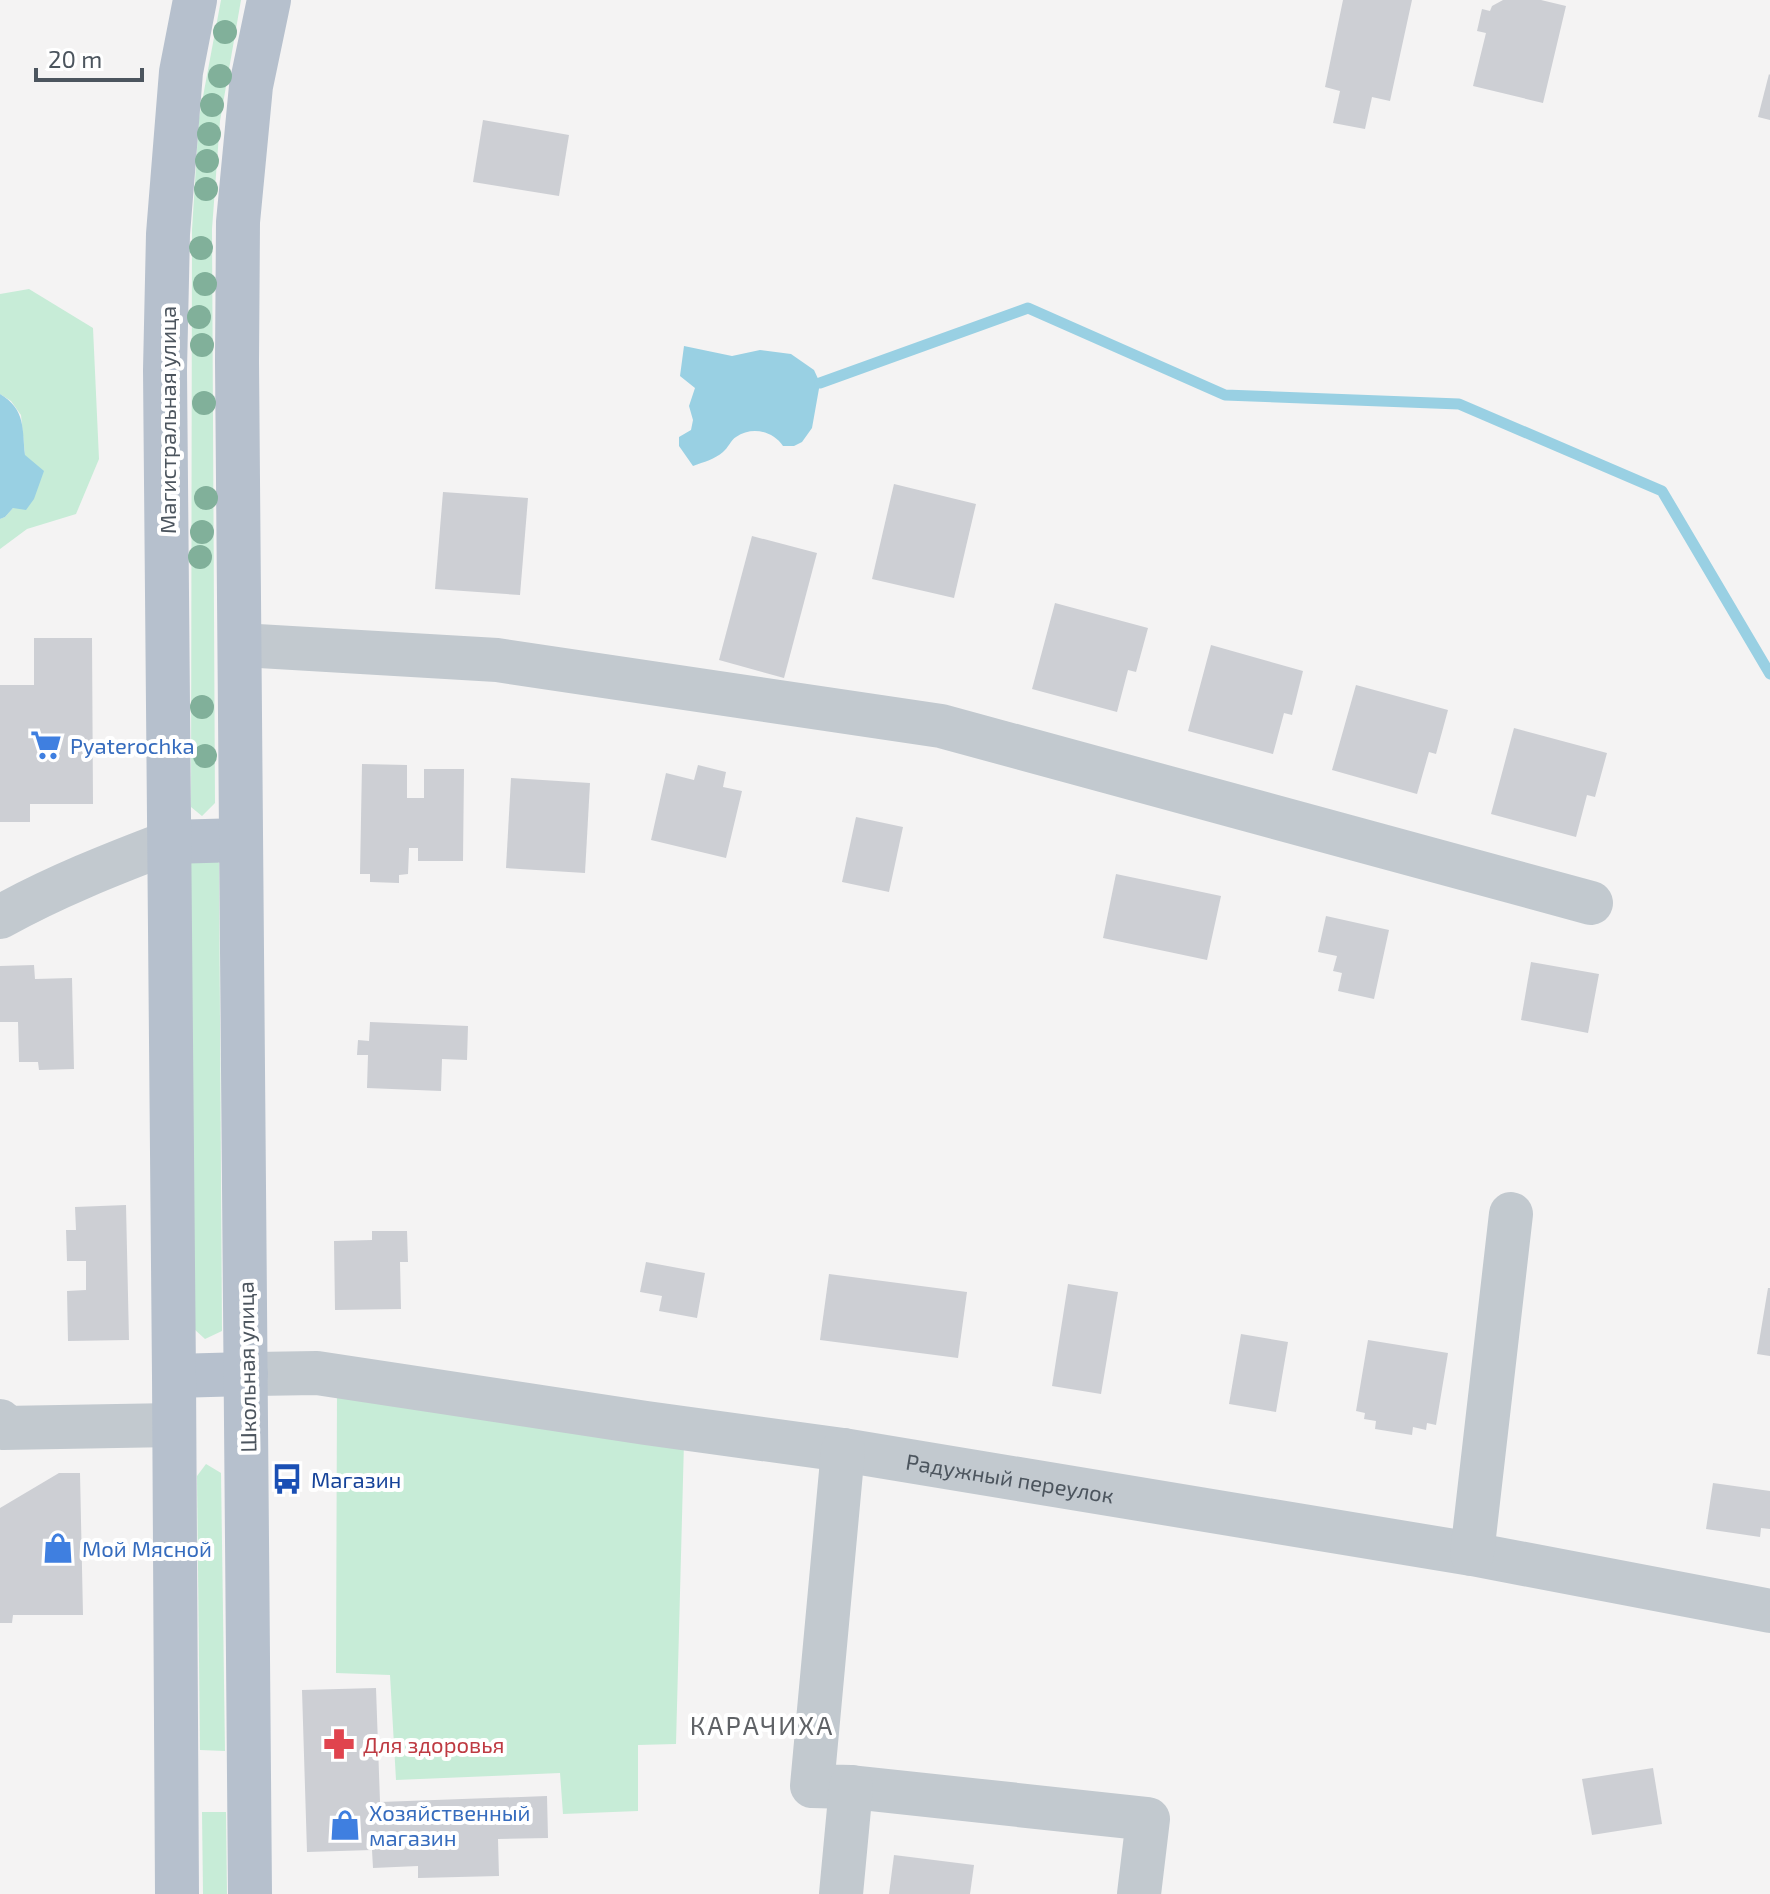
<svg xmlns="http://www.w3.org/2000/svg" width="1770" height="1894" font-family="'Exo 2',sans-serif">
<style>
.green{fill:#c7ecd7}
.water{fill:#99d0e3}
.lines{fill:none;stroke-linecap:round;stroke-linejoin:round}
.stream{stroke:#99d0e3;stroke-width:11}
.building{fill:#cdcfd4}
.minor{stroke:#c2c9cf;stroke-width:44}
.major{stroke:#b6c0cd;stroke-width:44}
.tree{fill:#81b09a}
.labels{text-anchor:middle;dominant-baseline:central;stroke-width:8;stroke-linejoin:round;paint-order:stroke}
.street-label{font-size:22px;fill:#4c555e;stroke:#fff}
.shop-label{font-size:22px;fill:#366cbe;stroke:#fff;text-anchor:start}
.transit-label{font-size:22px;fill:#164399;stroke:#fff;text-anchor:start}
.health-label{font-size:22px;fill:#be3a42;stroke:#fff;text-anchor:start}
.quarter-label{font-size:26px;letter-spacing:2px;fill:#5f6266;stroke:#fff}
</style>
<rect width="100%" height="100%" fill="#f4f3f3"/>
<g class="green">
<path d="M221,0H241L220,121L212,229L215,803L202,816L191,807L192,230L199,118Z"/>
<path d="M29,289L93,328L99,459L76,514L27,529L0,549V519L5,517L13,508L25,455L21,415L11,401L0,394V294Z"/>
<path d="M205,851L219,863L222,1331L205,1339L193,1328L190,862Z"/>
<path d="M337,1389L684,1442L676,1744L638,1745V1811L563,1814L560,1773L396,1780L390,1675L336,1673Z"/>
<path d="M206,1464L221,1473L225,1751L200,1750L197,1476Z"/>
<path d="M202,1812H226L227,1894H203Z"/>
</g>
<g class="water">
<path d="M684,346L732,356L760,350L791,354L814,370L820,383L812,428L802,442L794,446H783C773,431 752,426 736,437C731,440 728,448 723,452C715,459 704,462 693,466L679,446V437L691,430L693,420L689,406L695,388L680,376Z"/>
<path d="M0,394C26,410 22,428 25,455L44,471L34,499L26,510L13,508L5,517L0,519Z"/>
</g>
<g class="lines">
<path class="stream" d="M820,383L1028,308L1225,395L1459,404L1662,491L1770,674"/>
</g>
<g class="building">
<path d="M1343,0H1412L1390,101L1372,97L1365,129L1333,123L1340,91L1325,87Z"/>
<path d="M1503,0H1541L1566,6L1543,103L1473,86L1486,33L1477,31L1482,9L1490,11L1492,6Z"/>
<path d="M1769,74L1770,75V120L1758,117Z"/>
<path d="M483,120L569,135L559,196L473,182Z"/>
<path d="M894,484L976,504L954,598L872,579Z"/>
<path d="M443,492L528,498L520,595L435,589Z"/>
<path d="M752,536L817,553L784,678L719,660Z"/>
<path d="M1055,603L1148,628L1136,672L1128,670L1117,712L1032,689Z"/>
<path d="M34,638H92L93,804H30V822H0V685H34Z"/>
<path d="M1211,645L1303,671L1292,715L1284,713L1273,754L1188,731Z"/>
<path d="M1356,685L1448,710L1436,754L1429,752L1417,794L1332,770Z"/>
<path d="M1514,728L1607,753L1595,797L1587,795L1576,837L1491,814Z"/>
<path d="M362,764L407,765V798H424V769H464L463,861H418V848H409L408,874L399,875V883L370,882V874H360Z"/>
<path d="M698,765L726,772L723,787L742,791L726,858L651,840L666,773L694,780Z"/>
<path d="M511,778L590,783L585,873L506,868Z"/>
<path d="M856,817L903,827L889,892L842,882Z"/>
<path d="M1116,874L1221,896L1207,960L1103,938Z"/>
<path d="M1326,916L1389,930L1374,999L1338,991L1342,973L1333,971L1337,956L1318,952Z"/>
<path d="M1531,962L1599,974L1588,1033L1521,1020Z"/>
<path d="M34,965L35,979L72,978L74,1069L39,1070L38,1062H19L18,1022H0V966Z"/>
<path d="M370,1022L468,1026L467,1060L442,1059L441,1091L367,1088L368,1055H357L358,1040L369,1041Z"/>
<path d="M126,1205L129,1340L68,1341L67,1291L86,1290V1261H67L66,1230H76L75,1207Z"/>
<path d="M372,1231H407L408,1262H400L401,1309L335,1310L334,1241L372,1240Z"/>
<path d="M646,1262L705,1273L697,1318L659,1311L662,1296L640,1292Z"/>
<path d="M829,1274L967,1292L958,1358L820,1340Z"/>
<path d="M1068,1284L1118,1292L1101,1394L1052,1386Z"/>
<path d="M1768,1288H1770V1356L1757,1354Z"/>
<path d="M1241,1334L1288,1342L1276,1412L1229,1404Z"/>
<path d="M1368,1340L1448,1353L1436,1425L1427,1423L1426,1430L1413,1427L1412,1435L1375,1429L1376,1421L1364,1419L1365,1413L1356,1411Z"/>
<path d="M59,1473H80L83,1615H13L12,1623H0V1508Z"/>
<path d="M1713,1483L1770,1491V1529L1761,1528L1760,1537L1706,1529Z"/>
<path d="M376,1688L380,1802L547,1796L548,1838L498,1839L499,1876L418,1878V1866L373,1868L372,1850L307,1852L302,1690Z"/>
<path d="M1653,1768L1662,1824L1592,1835L1582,1779Z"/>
<path d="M894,1855L974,1865L970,1894H889Z"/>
</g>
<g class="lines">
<g class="minor">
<path d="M241,645L497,660L941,726L1591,903"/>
<path d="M0,917C54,887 112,864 170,842"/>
<path id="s1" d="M246,1374L317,1373L646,1423L843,1450L1472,1554L1770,1611"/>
<path d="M0,1421L3,1428L174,1425"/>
<path d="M843,1450L812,1786L851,1787L1148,1819L1139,1894"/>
<path d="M1472,1554L1511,1214"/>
<path d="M841,1894L851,1787"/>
</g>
<g class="major">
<path d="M170,842L241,840"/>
<path d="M174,1376L246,1374"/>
<path d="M177,1894L174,1376L165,370L168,234L181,72L195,0"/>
<path d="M250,1894L237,362L238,222L251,86L269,0"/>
</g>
</g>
<g class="tree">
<circle cx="225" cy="32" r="12"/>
<circle cx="220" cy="76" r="12"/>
<circle cx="212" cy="105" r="12"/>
<circle cx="209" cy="134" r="12"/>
<circle cx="207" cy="161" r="12"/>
<circle cx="206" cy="189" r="12"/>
<circle cx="201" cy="248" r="12"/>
<circle cx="205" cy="284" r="12"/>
<circle cx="199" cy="317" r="12"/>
<circle cx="202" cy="345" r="12"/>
<circle cx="204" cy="403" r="12"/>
<circle cx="206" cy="498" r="12"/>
<circle cx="202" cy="532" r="12"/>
<circle cx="200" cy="557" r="12"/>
<circle cx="202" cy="707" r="12"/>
<circle cx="205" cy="756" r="12"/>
</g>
<defs>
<symbol id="supermarket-bare" viewBox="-9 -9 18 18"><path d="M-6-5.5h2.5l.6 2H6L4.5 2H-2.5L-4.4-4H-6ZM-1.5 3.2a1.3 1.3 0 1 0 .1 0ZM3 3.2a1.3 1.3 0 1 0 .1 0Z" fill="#3f7fe0" stroke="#fff" stroke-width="2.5" paint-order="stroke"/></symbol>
<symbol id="bus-bare" viewBox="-9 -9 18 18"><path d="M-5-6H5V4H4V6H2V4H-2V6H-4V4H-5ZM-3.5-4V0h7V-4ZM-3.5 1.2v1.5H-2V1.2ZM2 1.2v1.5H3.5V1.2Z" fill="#1a4fb4" stroke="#fff" stroke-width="2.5" paint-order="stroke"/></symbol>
<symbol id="shop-bare" viewBox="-9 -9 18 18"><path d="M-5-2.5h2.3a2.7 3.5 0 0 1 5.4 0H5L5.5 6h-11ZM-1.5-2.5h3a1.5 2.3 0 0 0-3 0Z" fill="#3f7fe0" stroke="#fff" stroke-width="2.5" paint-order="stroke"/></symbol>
<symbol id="pharmacy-bare" viewBox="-9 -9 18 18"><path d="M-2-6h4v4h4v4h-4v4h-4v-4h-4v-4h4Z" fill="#e0444e" stroke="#fff" stroke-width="2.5" paint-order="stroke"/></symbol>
</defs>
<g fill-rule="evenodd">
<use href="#supermarket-bare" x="24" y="723" width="44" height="44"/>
<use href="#bus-bare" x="265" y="1457" width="44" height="44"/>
<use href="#shop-bare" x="36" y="1526" width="44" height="44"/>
<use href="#pharmacy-bare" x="317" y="1722" width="44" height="44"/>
<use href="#shop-bare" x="323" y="1803" width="44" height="44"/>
</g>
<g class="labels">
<g class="street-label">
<text transform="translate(167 420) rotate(-90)">Магистральная улица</text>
<text transform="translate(246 1367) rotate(-91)">Школьная улица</text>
<text stroke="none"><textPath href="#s1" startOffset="772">Радужный переулок</textPath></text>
</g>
<g class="shop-label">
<text x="70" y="745">Pyaterochka</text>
<text x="82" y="1548">Мой Мясной</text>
<text x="369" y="1812">Хозяйственный<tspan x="369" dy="25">магазин</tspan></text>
</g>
<g class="transit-label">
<text x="311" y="1479">Магазин</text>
</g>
<g class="health-label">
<text x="363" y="1744">Для здоровья</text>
</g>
<g class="quarter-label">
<text x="762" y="1724">КАРАЧИХА</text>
</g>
</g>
<path d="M36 68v12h106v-12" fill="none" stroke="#4c555e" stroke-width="4"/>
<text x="48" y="68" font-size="24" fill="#4c555e" stroke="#ffffff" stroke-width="6" paint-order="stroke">20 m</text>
</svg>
